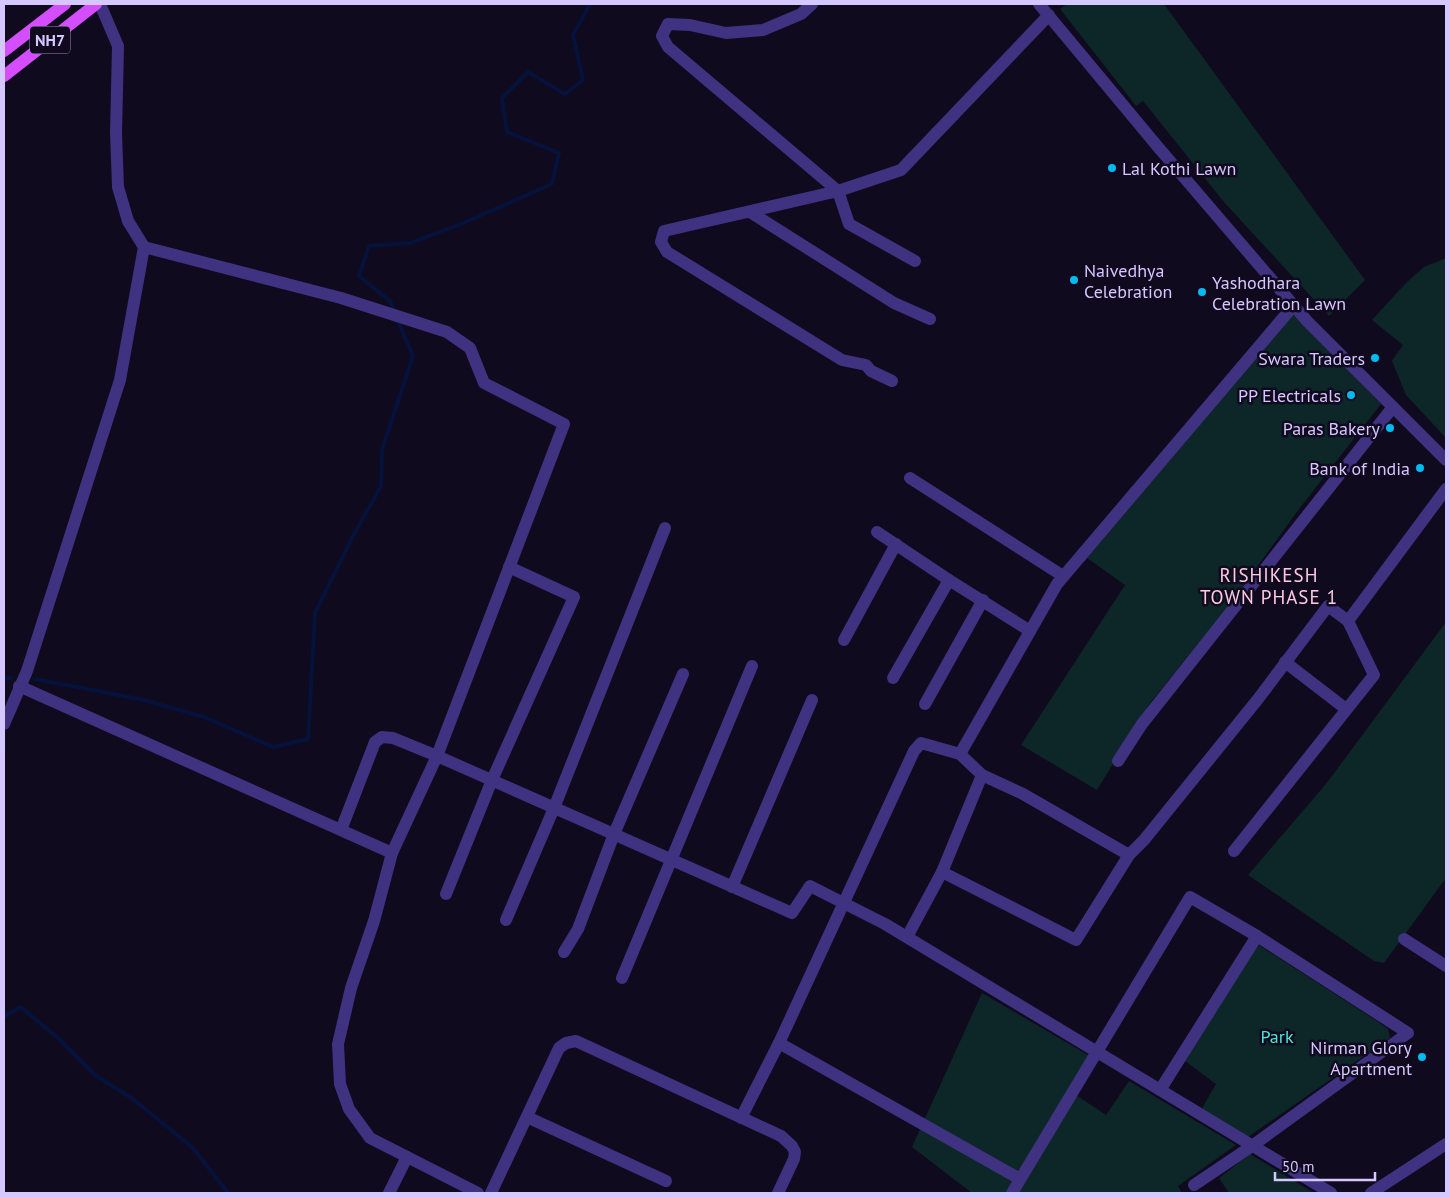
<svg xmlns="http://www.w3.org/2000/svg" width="1450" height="1197" font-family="'PT Sans',sans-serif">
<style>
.green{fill:#0d2628}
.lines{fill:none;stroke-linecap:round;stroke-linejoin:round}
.stream{stroke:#05123c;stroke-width:4}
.minor{stroke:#3f3281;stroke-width:12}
.tertiary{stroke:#3f3281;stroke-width:12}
.primary{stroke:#d44eff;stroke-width:12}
.poi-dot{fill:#00baf2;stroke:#100a1e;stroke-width:2}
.labels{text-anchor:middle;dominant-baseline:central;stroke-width:5;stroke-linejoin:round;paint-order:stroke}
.shield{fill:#100a1e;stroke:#9a8ebc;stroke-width:1}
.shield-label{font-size:16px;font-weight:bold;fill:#d5c7ff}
.poi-label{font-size:18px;fill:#d5c7ff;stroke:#100a1e;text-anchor:end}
.park-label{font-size:18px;fill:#4be7d5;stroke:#100a1e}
.neighbourhood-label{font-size:19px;letter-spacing:1px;fill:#ffc9e4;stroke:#100a1e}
</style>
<rect width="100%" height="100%" fill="#100a1e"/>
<g class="green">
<path d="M1067,4H1164L1365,280L1329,316L1223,201L1143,101L1136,106L1060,9Z"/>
<path d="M1446,258V438L1406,395L1392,361L1403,345L1372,320L1406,283L1424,267Z"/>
<path d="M1293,311L1381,404L1299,509L1230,604L1150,703L1097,790L1021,745L1125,585L1087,558Z"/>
<path d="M1446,622V878L1384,963L1374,961L1248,875L1326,784Z"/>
<path d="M1257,944L1377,1021L1388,1029L1390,1038L1248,1137L1201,1110L1216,1084L1185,1061Z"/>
<path d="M982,993L1090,1056L1070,1091L1106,1115L1129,1081L1236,1145L1178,1186L1182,1193H972L912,1147Z"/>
<path d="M1250,1154L1314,1193H1229L1219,1178Z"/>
</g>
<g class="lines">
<g class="stream">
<path d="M394,311L390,301L359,276L369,246L410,243L461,224L552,184L559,153L507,132L502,98L528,72L565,94L583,80L573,35L590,4"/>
<path d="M4,678H11"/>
<path d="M35,679L144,700L204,717L273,747L308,739L315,613L353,536L381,486L382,450L413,356L397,319"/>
<path d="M4,742V746"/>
<path d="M4,1013L5,1016L21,1007L60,1040L95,1075L133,1099L193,1148L228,1193"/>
</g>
<g class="minor">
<path d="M812,4L801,14L763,30L726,33L690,25L668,24L662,36L668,47L838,191L849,224L915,261"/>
<path d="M750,212L894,303L930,319"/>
<path d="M892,381L871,371L866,365L842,360L667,252L661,242L664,231L838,191L901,170L1049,15"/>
<path d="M910,478L1063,576"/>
<path d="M877,532L949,580L1030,631"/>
<path d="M844,640L896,544"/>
<path d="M1285,662L1346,709"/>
<path d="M893,678L949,580"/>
<path d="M19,686L392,853L437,756L564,424L484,383L470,348L447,332L341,298L144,247"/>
<path d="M925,704L983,600"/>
<path d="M4,724L27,671L120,380L144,247L128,221L118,187L116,133L118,46L100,4"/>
<path d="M960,754L1057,584L1294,305"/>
<path d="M1118,761L1142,724L1393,407"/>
<path d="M341,830L375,742L382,737L393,738L437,756L792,913L810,886L885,924L1331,1193"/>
<path d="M1234,851L1374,675L1348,621"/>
<path d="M392,853L374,921L351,988L338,1044L340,1084L349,1109L370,1138L478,1193"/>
<path d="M942,872L1076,940L1129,855L1144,840L1258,699L1328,606L1348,621L1446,489"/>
<path d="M732,887L812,700"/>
<path d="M446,894L492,780L574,597L509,567"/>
<path d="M506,920L554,808L665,528"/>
<path d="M907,937L942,872L982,775"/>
<path d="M1404,939L1446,966"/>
<path d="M564,952L578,929L614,834L683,674"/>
<path d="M622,978L752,666"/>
<path d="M779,1043L1020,1179"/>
<path d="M1160,1090L1257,936"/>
<path d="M527,1117L666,1181"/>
<path d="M741,1118L779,1043L914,751L921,743L960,754L982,775L1023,794L1129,855"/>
<path d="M389,1193L407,1157"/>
<path d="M491,1193L559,1048L566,1043L576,1041L781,1136L792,1146L795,1152L794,1159L778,1193"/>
<path d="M1012,1193L1190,897L1257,936L1408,1033L1252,1146L1194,1185"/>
<path d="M1371,1193L1446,1144"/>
</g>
<path class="tertiary" d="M1039,4L1158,147L1307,321L1446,460"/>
<g class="primary">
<path d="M4,51L65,4"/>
<path d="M4,76L96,4"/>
</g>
</g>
<g class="poi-dot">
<circle cx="1112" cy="168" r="5"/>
<circle cx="1074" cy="280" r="5"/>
<circle cx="1202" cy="292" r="5"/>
<circle cx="1375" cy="358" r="5"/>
<circle cx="1351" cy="395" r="5"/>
<circle cx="1390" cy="428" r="5"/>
<circle cx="1420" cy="468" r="5"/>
<circle cx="1422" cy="1057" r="5"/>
</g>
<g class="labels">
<rect class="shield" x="30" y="26.5" width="40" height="27" rx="4"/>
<g class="shield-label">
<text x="50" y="40">NH7</text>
</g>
<g class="poi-label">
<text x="1122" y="168" text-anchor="start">Lal Kothi Lawn</text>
<text x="1084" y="270" text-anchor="start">Naivedhya<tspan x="1084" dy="21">Celebration</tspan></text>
<text x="1212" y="282" text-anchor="start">Yashodhara<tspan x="1212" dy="21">Celebration Lawn</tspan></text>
<text x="1365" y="358">Swara Traders</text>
<text x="1341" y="395">PP Electricals</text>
<text x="1380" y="428">Paras Bakery</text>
<text x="1410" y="468">Bank of India</text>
<text x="1412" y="1047">Nirman Glory<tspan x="1412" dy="21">Apartment</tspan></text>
</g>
<g class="park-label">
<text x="1277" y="1036">Park</text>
</g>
<g class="neighbourhood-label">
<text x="1269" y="575">RISHIKESH<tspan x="1269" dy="22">TOWN PHASE 1</tspan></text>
</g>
</g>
<rect width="1450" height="1197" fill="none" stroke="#d5c7ff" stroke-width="10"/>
<path d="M1275 1172v8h100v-8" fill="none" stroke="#d5c7ff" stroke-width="2.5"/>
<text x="1282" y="1172" font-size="15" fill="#d5c7ff" stroke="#100a1e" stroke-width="4" paint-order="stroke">50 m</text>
</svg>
